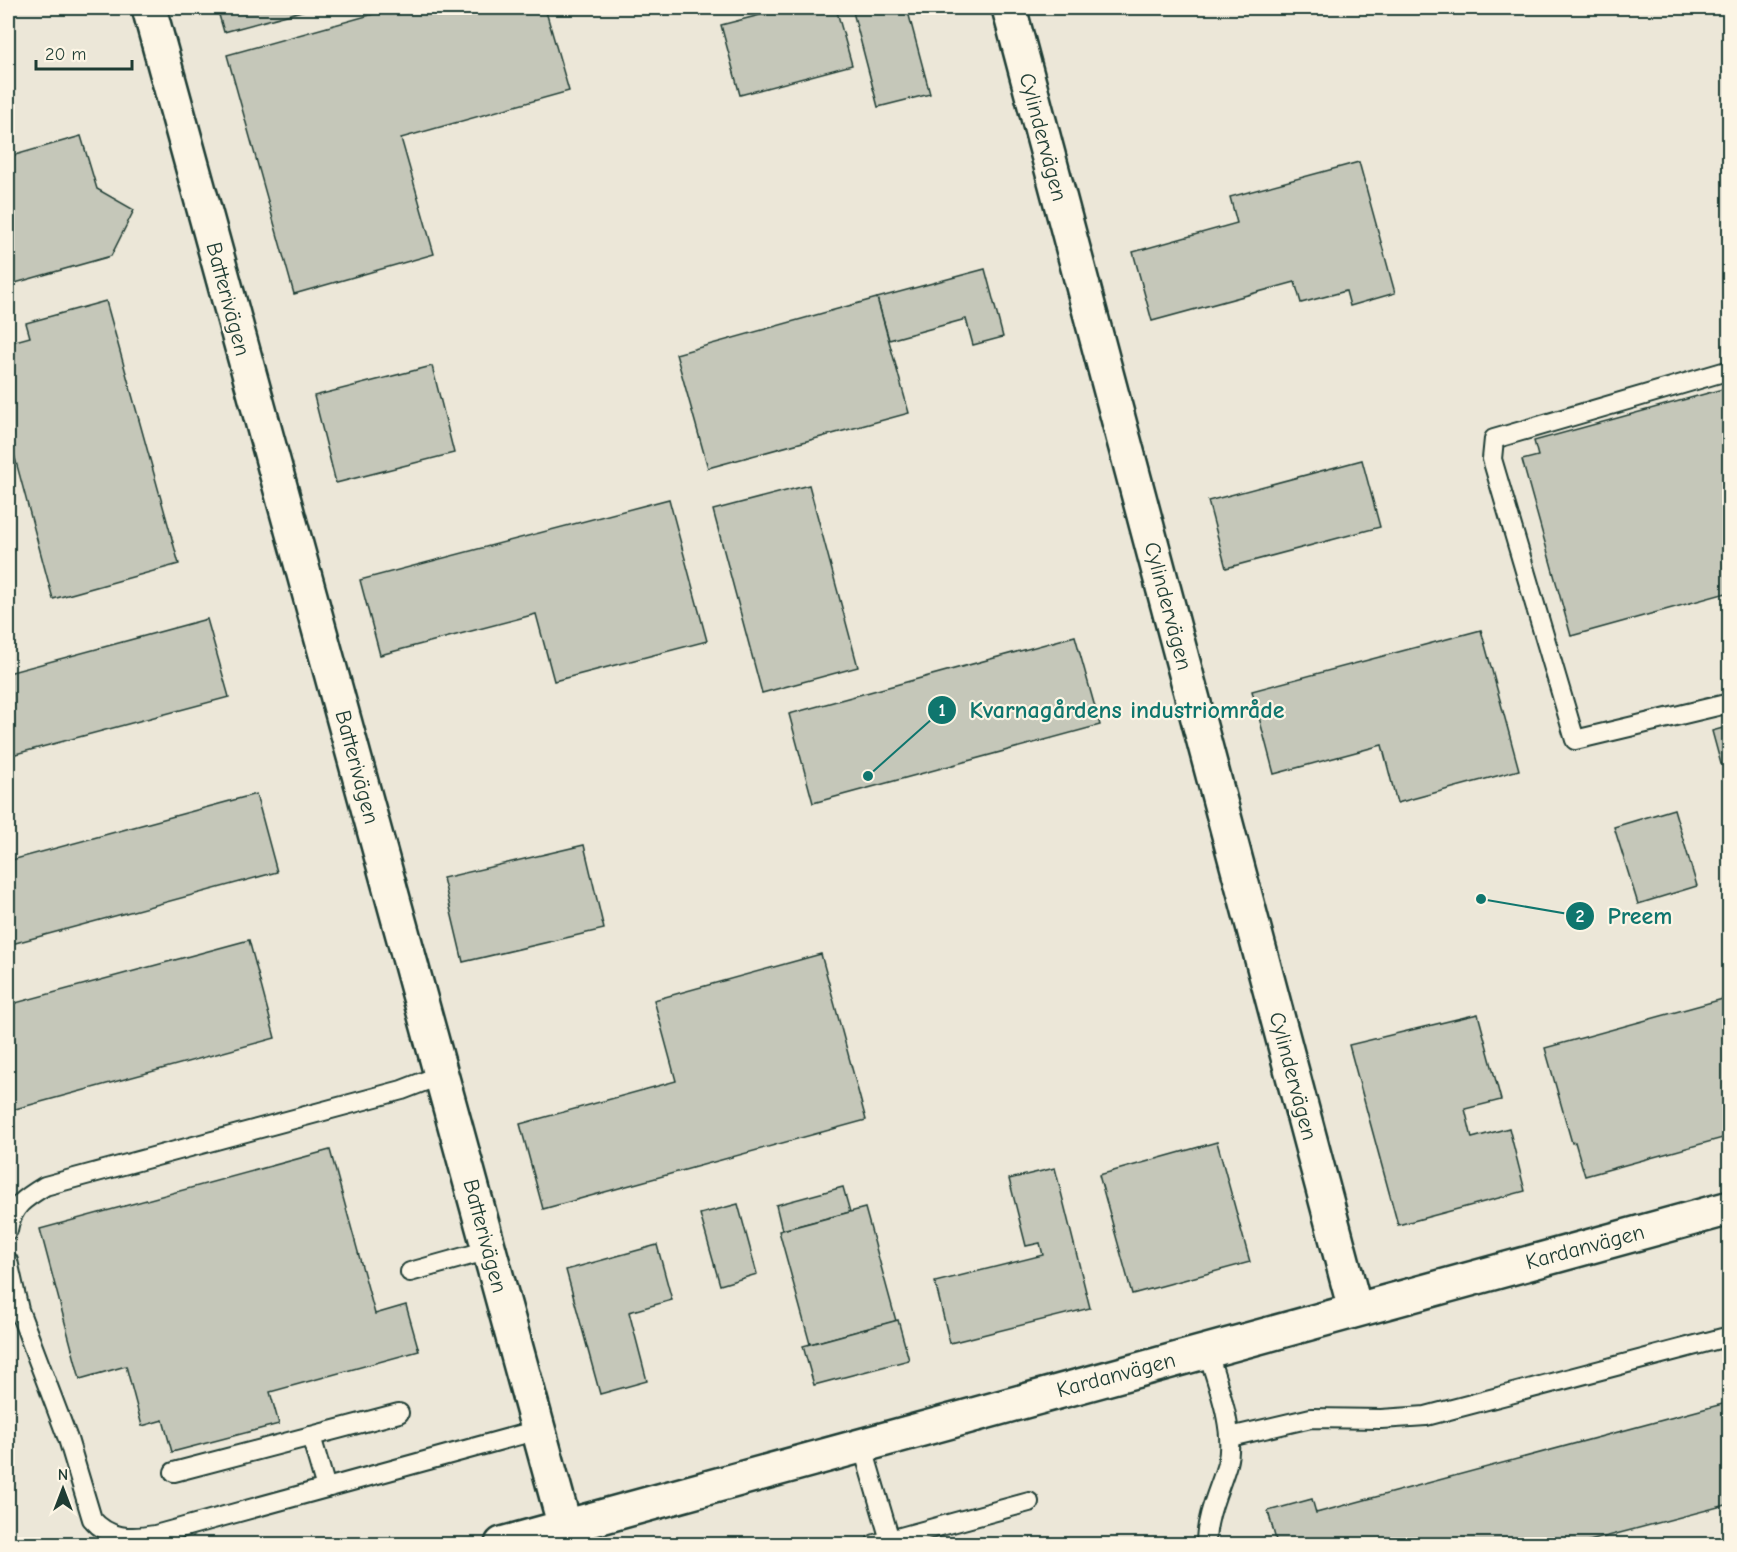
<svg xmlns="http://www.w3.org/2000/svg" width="1737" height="1552" font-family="'Comic Neue',sans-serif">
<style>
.built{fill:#ece7d8}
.building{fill:#c5c7b9;stroke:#1f3d34;stroke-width:1.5}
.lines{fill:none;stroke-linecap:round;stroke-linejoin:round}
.lane-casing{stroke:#1f3d34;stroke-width:22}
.street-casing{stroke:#1f3d34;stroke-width:38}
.lane{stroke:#fcf5e5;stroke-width:18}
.street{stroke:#fcf5e5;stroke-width:33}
.labels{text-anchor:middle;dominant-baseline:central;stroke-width:4.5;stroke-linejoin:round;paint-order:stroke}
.street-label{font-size:22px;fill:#1f3d34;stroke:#fcf5e5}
.leader{fill:none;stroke:#0f766e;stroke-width:2}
.callout-dot{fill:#0f766e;stroke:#fcf5e5;stroke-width:2}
.mark-label{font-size:18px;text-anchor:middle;font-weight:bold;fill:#fff}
.callout-label{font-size:24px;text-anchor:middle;font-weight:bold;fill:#0f766e;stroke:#fcf5e5;stroke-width:4.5;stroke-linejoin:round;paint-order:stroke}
</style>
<rect width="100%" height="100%" fill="#fcf5e5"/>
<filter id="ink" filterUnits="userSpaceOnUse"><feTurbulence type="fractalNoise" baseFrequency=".0167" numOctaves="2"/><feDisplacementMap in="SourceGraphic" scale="12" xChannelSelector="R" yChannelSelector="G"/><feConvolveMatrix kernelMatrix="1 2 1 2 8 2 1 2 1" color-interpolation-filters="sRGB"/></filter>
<g filter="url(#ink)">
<rect class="built" x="8" y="8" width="1721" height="1536"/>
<g class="building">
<path d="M217,8H313L224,32Z"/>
<path d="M395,8H545L569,91L401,138L434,254L294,294L227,55Z"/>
<path d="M787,8H836L852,65L740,95L721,25Z"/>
<path d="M852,8H907L930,94L878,107Z"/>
<path d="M81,136L97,189L134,210L111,256L8,285V157Z"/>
<path d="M1359,162L1395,293L1350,306L1346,291L1301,303L1295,282L1152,321L1133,252L1237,223L1230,197Z"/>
<path d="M985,269L1003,337L973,345L966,319L889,340L877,298Z"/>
<path d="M877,298L909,413L708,468L676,354Z"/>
<path d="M106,301L179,564L53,599L8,432V343L30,337L26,323Z"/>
<path d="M432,366L454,453L336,483L314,396Z"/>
<path d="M1730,387V592L1571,636L1522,460L1538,456L1534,441Z"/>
<path d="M1362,460L1380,527L1226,568L1208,501Z"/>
<path d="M809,485L858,667L762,693L713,510Z"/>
<path d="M669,499L707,641L554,681L536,614L380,655L360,580Z"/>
<path d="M207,619L229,697L8,756V673Z"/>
<path d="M1481,630L1519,770L1397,803L1382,745L1274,774L1252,691Z"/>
<path d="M1075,636L1100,725L813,803L789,714Z"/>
<path d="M1730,726V761L1721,764L1712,731Z"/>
<path d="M256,794L277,872L8,945V861Z"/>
<path d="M1674,809L1697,886L1638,904L1614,827Z"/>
<path d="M584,845L604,929L463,962L443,878Z"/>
<path d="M249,940L275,1038L8,1111V1005Z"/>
<path d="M821,954L866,1120L543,1209L520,1124L676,1081L654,1000Z"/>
<path d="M1730,997V1136L1585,1176L1575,1142L1572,1143L1545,1048Z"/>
<path d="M1478,1014L1501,1100L1465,1109L1472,1138L1509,1128L1525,1191L1398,1225L1349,1045Z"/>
<path d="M1217,1142L1250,1262L1132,1294L1099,1175Z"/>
<path d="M330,1150L375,1314L406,1305L419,1351L270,1392L279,1424L172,1452L163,1420L142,1426L126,1366L80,1379L40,1229Z"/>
<path d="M1055,1168L1090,1308L950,1343L935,1282L1043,1255L1040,1243L1026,1246L1009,1179Z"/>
<path d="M843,1187L850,1212L782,1230L776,1205Z"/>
<path d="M738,1204L757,1274L720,1285L700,1214Z"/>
<path d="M865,1208L896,1321L810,1344L779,1231Z"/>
<path d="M657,1245L672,1300L629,1312L647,1381L600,1394L566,1270Z"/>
<path d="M898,1320L909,1360L814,1385L803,1346Z"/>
<path d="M1730,1402V1504L1578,1544H1277L1268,1511L1312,1499L1316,1513Z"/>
</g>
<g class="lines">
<defs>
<g id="lane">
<path d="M1730,370L1494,439L1492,459L1575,740L1730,703"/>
<path d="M8,1230C12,1206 25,1198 45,1186L402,1090L441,1075"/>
<path d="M8,1261L19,1310L68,1439L92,1519C109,1539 130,1539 155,1535L538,1430"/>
<path d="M410,1272L489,1250"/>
<path d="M311,1436L326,1488"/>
<path d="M1230,1437L1311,1418L1381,1419L1426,1416L1730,1336"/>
<path d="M862,1445L890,1540"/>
<path d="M174,1472L399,1413"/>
<path d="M578,1523L584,1544"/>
<path d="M875,1544L1029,1502"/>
<path d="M1206,1544C1206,1515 1219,1491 1227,1464C1236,1430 1217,1383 1207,1350"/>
</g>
<g id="street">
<path d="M149,8L565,1527"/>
<path d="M1009,8L1355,1309"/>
<path d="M502,1544L1730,1208"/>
</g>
</defs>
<use href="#lane" class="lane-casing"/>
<use href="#street" class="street-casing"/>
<use href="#lane" class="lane"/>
<use href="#street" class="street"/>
</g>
</g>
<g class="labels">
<g class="street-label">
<text transform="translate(1043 137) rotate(75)">Cylindervägen</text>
<text transform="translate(228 299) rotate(75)">Batterivägen</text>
<text transform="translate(1168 606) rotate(75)">Cylindervägen</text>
<text transform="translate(357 767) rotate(75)">Batterivägen</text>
<text transform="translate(1293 1076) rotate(75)">Cylindervägen</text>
<text transform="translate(485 1236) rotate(75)">Batterivägen</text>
<text transform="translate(1585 1247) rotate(-15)">Kardanvägen</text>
<text transform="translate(1116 1375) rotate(-15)">Kardanvägen</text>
</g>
</g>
<path class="leader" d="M868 776L942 710M1481 899L1580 916"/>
<g class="callout-dot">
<circle cx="868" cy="776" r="6"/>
<circle cx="1481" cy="899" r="6"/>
<circle cx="942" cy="710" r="15"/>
<circle cx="1580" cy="916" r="15"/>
</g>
<g class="mark-label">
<text x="942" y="716">1</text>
<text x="1580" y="922">2</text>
</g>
<g class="callout-label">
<text x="1127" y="718">Kvarnagårdens industriområde</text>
<text x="1640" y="924">Preem</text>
</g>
<rect width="1737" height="1552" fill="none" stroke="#fcf5e5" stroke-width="30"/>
<rect x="15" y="15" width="1707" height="1522" fill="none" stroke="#1f3d34" stroke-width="2" filter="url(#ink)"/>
<g transform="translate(63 1489)" stroke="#fcf5e5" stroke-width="4.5" paint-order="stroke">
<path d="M0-4.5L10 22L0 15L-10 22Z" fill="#1f3d34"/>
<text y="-9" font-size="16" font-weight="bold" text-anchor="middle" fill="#1f3d34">N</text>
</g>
<path d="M36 60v9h96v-9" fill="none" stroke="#1f3d34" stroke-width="3"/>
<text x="45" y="60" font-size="18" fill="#1f3d34" stroke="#fcf5e5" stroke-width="4.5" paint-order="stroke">20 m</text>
</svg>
